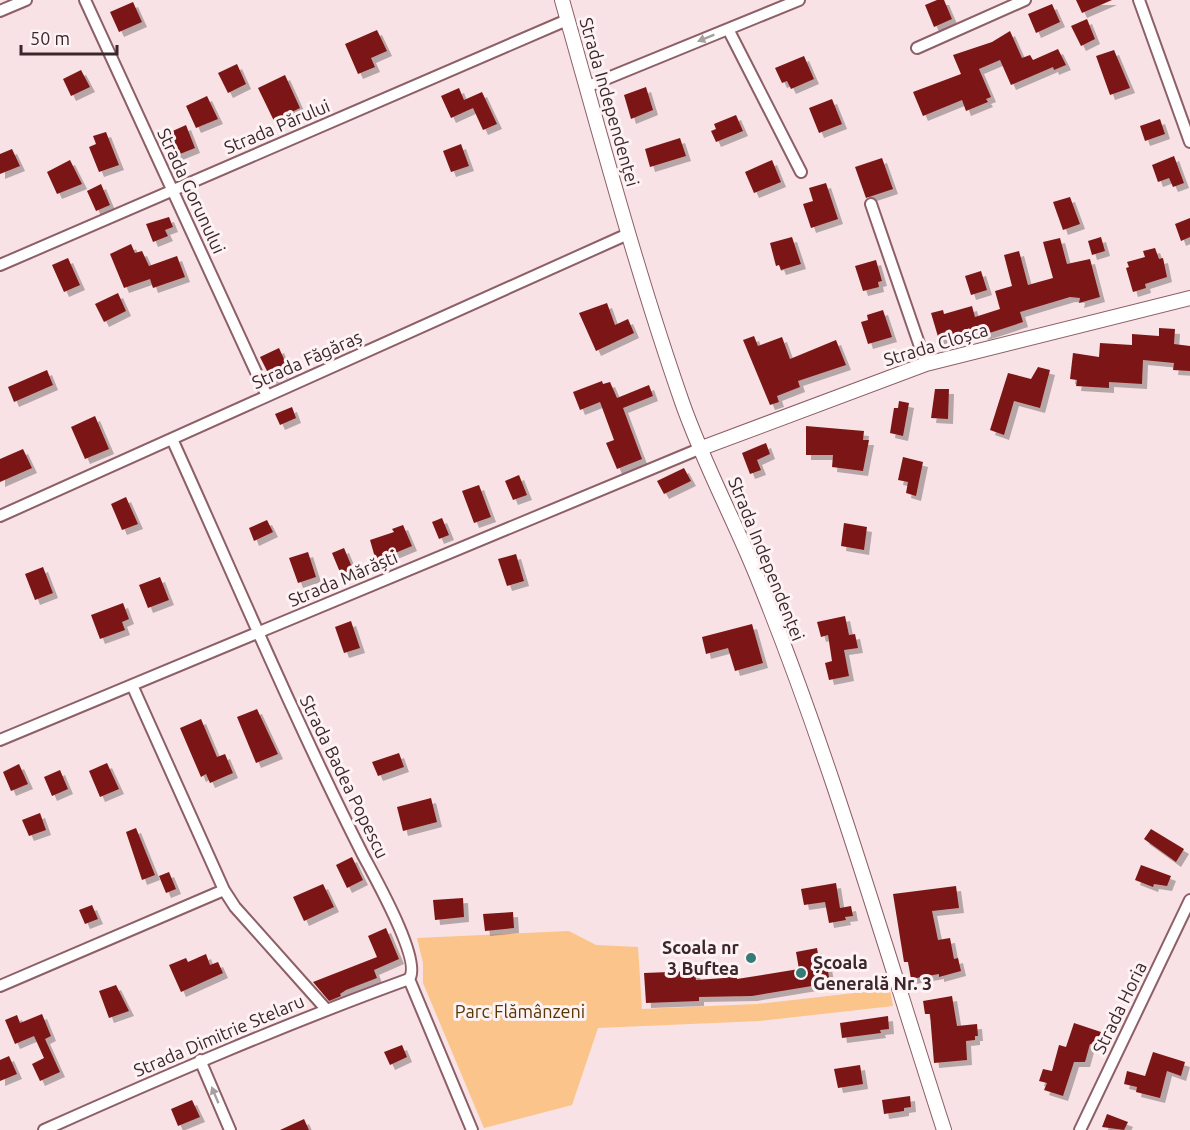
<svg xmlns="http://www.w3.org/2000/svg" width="1190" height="1130" viewBox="0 0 1190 1130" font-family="Ubuntu,sans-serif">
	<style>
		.green { fill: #fbc48a }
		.building { fill: #7c1713; filter: url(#shadow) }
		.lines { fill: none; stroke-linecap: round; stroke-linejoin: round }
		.minor-casing { stroke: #8d5f67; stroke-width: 14 }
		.tertiary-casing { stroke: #8d5f67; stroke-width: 16 }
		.minor { stroke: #fff; stroke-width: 10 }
		.tertiary { stroke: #fff; stroke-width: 14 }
		.oneway { fill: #a79ea0 }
		.poi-dot { fill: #357c76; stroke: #fdf2f4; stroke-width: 2 }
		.labels { text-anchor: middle; stroke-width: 6; stroke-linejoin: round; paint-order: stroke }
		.street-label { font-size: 18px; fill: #3b272b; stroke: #fdf2f4 }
		.poi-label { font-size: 18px; font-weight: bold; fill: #3b272b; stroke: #fdf2f4; text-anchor: end }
		.park-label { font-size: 18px; fill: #583400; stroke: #fdf2f4 }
	</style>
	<defs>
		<filter id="shadow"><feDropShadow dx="5" dy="5" stdDeviation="0" flood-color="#0004"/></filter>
	</defs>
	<rect width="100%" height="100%" fill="#f8e2e5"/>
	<path class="green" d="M569 931 596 945 638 947 642 1009 757 1004 890 989 893 1006 760 1021 598 1028 572 1105 484 1128 423 983V963L417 938Z"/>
	<path class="building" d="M937 0H944L952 19 934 27 925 5Z
		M1076 0H1112L1082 13Z
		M133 2 142 22 119 32 110 12Z
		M1052 4 1060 22 1036 33 1028 14Z
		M1087 19 1095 39 1081 46 1071 26Z
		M377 30 387 51 371 58 375 67 358 74 345 44Z
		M1010 31 1022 58 1030 55 1033 60 1058 49 1066 65 1054 70 1053 67 1011 85 1000 60 979 69 991 97 986 99 988 102 966 111 962 100 923 116 913 92 961 74 953 55 992 42Z
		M1114 50 1130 88 1110 95 1096 56Z
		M804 56 814 79 791 89 787 81 782 83 775 68Z
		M237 64 246 84 228 93 218 73Z
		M81 70 90 87 71 96 63 79Z
		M285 75 300 108 274 121 258 88Z
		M646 87 653 110 631 119 624 95Z
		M459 88 464 100 482 92 497 124 483 130 473 108 451 118 441 96Z
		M207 96 218 119 196 128 186 106Z
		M832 99 842 124 819 133 809 108Z
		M736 115 743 131 716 142 711 131 716 129 714 124Z
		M1160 119 1165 134 1145 141 1140 126Z
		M186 125 195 148 175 156 166 134Z
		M106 132 119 165 99 172 89 147 96 144 93 136Z
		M680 138 686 156 650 167 645 149Z
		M461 144 469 166 451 172 443 151Z
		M12 149 20 166 0 174V154Z
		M1174 156 1184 183 1173 187 1169 178 1158 182 1152 165Z
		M882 158 893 189 866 198 855 167Z
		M70 160 82 184 57 194 47 172Z
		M772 160 781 182 754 193 745 172Z
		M826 183 838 219 811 228 803 204 813 201 809 188Z
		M101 184 110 205 96 211 87 191Z
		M1070 197 1080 224 1063 230 1053 202Z
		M169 217 173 227 165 230 168 236 153 242 146 224Z
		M1190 218V237L1181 241 1175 224Z
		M792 237 801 264 781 270 779 265 776 266 770 243Z
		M1101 237 1105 251 1092 255 1088 241Z
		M1060 238 1067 264 1090 259 1100 297 1079 303 1080 298 1070 297 1020 312 1023 322 1002 329 983 335 981 330 968 334 967 331 939 340 931 313 943 310 944 314 972 306 975 317 1000 309 995 291 1012 286 1004 255 1019 251 1028 285 1053 278 1043 242Z
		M131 244 135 253 142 251 149 266 177 256 185 277 153 288 150 279 124 288 110 254Z
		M1155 248 1159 259 1163 258 1167 277 1145 284 1146 288 1133 292 1126 268 1129 267 1127 262 1145 257 1143 251Z
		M68 258 80 285 64 292 52 265Z
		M876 260 882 281 878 282 879 287 863 291 855 266Z
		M981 271 987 290 971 295 965 276Z
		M118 293 126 311 104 322 95 304Z
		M607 303 615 325 628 319 634 333 596 351 579 313Z
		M883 310 892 337 868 344 861 322 868 320 867 315Z
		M1159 328 1175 329 1174 344 1190 346V371L1173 370 1174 363 1143 360 1142 384 1109 382V388L1076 386 1077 380 1070 379 1073 353 1099 357 1100 343 1132 345V334L1159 336Z
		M754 336 758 346 782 337 790 359 836 340 846 365 798 381 800 387 777 396 779 402 770 405 743 340Z
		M279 348 289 370 271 379 260 357Z
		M1038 367 1050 370 1040 408 1014 401 1004 435 990 430 1008 373 1031 379Z
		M47 370 53 385 14 402 8 387Z
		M602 381 603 384 610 382 617 398 649 385 653 396 623 408 642 459 617 469 606 443 614 440 600 402 580 410 573 392Z
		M935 389H949L948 419 931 418Z
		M899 401 909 403 903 436 890 433 894 408H898Z
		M292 407 296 418 280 425 275 414Z
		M95 416 109 449 85 459 71 427Z
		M806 426 864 431 863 440H869L863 471 832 467 833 455H806Z
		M766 443 770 454 757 460 761 470 750 474 742 453Z
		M23 449 32 468 0 482V459Z
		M903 457 923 462 916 496 906 493 908 482 898 480Z
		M684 468 691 481 664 494 657 481Z
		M519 475 527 495 513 500 505 481Z
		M479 485 491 517 474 523 462 491Z
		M126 497 138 524 122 530 111 504Z
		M442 518 449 535 439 539 432 522Z
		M267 520 273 532 254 541 249 528Z
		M844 523 867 527 864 550 841 546Z
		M403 525 412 546 376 561 370 540 394 532 392 529Z
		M344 548 354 572 342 577 332 553Z
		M308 552 316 577 298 583 289 558Z
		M516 554 524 581 507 586 498 559Z
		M43 567 53 593 35 600 25 574Z
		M160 577 169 600 148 608 139 585Z
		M123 603 129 619 122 622 125 630 100 639 91 615Z
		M845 616 849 635 855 634 858 648 844 650 849 676 829 680 825 663 832 661 828 635 821 637 817 622Z
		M351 621 360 648 344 653 335 627Z
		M752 624 763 663 735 671 728 648 706 654 702 637Z
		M257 709 278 754 256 763 237 717Z
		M201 719 217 757 225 754 233 773 210 783 206 774 201 777 180 728Z
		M399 753 404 767 378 776 372 762Z
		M107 763 119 789 100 797 89 771Z
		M19 764 28 784 11 791 3 772Z
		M60 770 68 789 52 796 44 777Z
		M431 798 437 822 403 831 397 807Z
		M40 813 46 830 29 836 22 820Z
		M136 828 155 875 142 880 126 832Z
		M1151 829 1184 849 1176 862 1144 839Z
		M352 857 363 880 347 888 336 865Z
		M1141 865 1171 876 1167 886 1154 884 1153 887 1135 880Z
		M169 872 176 889 166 893 159 876Z
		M836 883 840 908 851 906 853 916 845 917 846 920 829 923 825 902 804 905 801 889Z
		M323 884 334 907 304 921 293 897Z
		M956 886 959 908 932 911 938 940 950 938 954 959 958 958 961 971 939 977V974L911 979 908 962H904L893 894Z
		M463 898 464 917 435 920 433 900Z
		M92 905 98 919 85 924 79 910Z
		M513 912 514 928 485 931 483 914Z
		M386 928 399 959 374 970 377 978 346 990 340 994 341 996 329 1001 313 982 377 957 368 936Z
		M817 948 820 966 827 965 830 983 752 996 699 997V1001L646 1003 644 973 695 971 696 980 724 978V974H736L737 979 799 969 796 952Z
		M206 954 210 965 218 962 223 973 181 992 169 965 186 958 188 962Z
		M116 985 129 1011 109 1018 99 991Z
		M952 996 957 1026 977 1024 978 1036H975V1040L966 1041 967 1060 934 1063 930 1014H925L923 1001Z
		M42 1014 51 1036 45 1039 60 1072 40 1081 32 1064 44 1058 34 1036 15 1044 5 1020 17 1015 20 1023Z
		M888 1016 889 1029 880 1030 881 1033 842 1038 840 1023Z
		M1074 1023 1101 1032 1096 1046 1090 1044 1085 1062H1074L1063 1096 1044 1090 1047 1083 1039 1081 1043 1069 1052 1071 1059 1045 1066 1047Z
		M402 1045 407 1057 390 1065 384 1052Z
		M1153 1052 1185 1062 1181 1076 1167 1071 1160 1098 1136 1092 1137 1087 1124 1084 1127 1071 1145 1076Z
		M9 1056 17 1074 0 1081V1060Z
		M860 1065 863 1084 838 1088 834 1069Z
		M910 1096 911 1107 904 1108V1111L884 1114 882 1100Z
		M192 1100 200 1117 178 1126 171 1109Z
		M1107 1114 1128 1122 1124 1130 1102 1127Z
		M304 1119 309 1130H280Z"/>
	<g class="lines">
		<g class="minor-casing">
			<path id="minor" d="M85 0 267 396
				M1139 0 1190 142
				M0 11 26 0
				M728 29 801 172
				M917 48 1025 0
				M586 87 799 0
				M871 204 926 364
				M0 265 567 20
				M172 439C235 578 294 719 363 855 374 876 423 962 409 979
				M0 516 628 234
				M132 685 224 890 235 907 326 1009
				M0 740 699 449
				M409 979 472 1130
				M0 986 224 890
				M200 1060 230 1130
				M44 1130C165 1076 285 1024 409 979
				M1080 1130 1190 900"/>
		</g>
		<g class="tertiary-casing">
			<path id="tertiary" d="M562 0C600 134 636 270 682 402 704 465 736 523 760 584 832 762 885 948 944 1130
				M699 449 926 364 1190 298"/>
		</g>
		<use href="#minor" class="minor"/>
		<use href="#tertiary" class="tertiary"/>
	</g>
	<defs><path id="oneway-solid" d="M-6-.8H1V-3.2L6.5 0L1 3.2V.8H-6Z" transform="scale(1.5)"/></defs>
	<g class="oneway">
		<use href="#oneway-solid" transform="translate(706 38) rotate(158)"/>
		<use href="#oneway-solid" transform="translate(215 1095) rotate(-113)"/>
	</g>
	<g class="poi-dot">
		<circle cx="751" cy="958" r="6"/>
		<circle cx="801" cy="973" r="6"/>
	</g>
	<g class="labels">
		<g class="street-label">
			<text transform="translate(609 102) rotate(74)" y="6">Strada Independenței</text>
			<text transform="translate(277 127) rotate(-23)" y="6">Strada Părului</text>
			<text transform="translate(191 191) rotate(65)" y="6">Strada Gorunului</text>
			<text transform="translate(936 345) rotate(-17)" y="6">Strada Cloșca</text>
			<text transform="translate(307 360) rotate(-24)" y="6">Strada Făgăraș</text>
			<text transform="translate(766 559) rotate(68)" y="6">Strada Independenței</text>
			<text transform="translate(343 579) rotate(-23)" y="6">Strada Mărăști</text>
			<text transform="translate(344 777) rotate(64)" y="6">Strada Badea Popescu</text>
			<text transform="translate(1120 1008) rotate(-64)" y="6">Strada Horia</text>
			<text transform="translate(219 1036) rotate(-23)" y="6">Strada Dimitrie Stelaru</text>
		</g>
		<g class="poi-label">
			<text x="739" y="954">Scoala nr<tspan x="739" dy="21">3 Buftea</tspan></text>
			<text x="813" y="969" text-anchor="start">Școala<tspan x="813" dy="21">Generală Nr. 3</tspan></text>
		</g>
		<g class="park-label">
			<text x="520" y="1018">Parc Flămânzeni</text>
		</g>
	</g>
	<path d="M21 45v9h96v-9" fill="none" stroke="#3b272b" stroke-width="3"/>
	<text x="30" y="45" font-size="18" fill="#3b272b" stroke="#fdf2f4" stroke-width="4.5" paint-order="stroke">50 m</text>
</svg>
